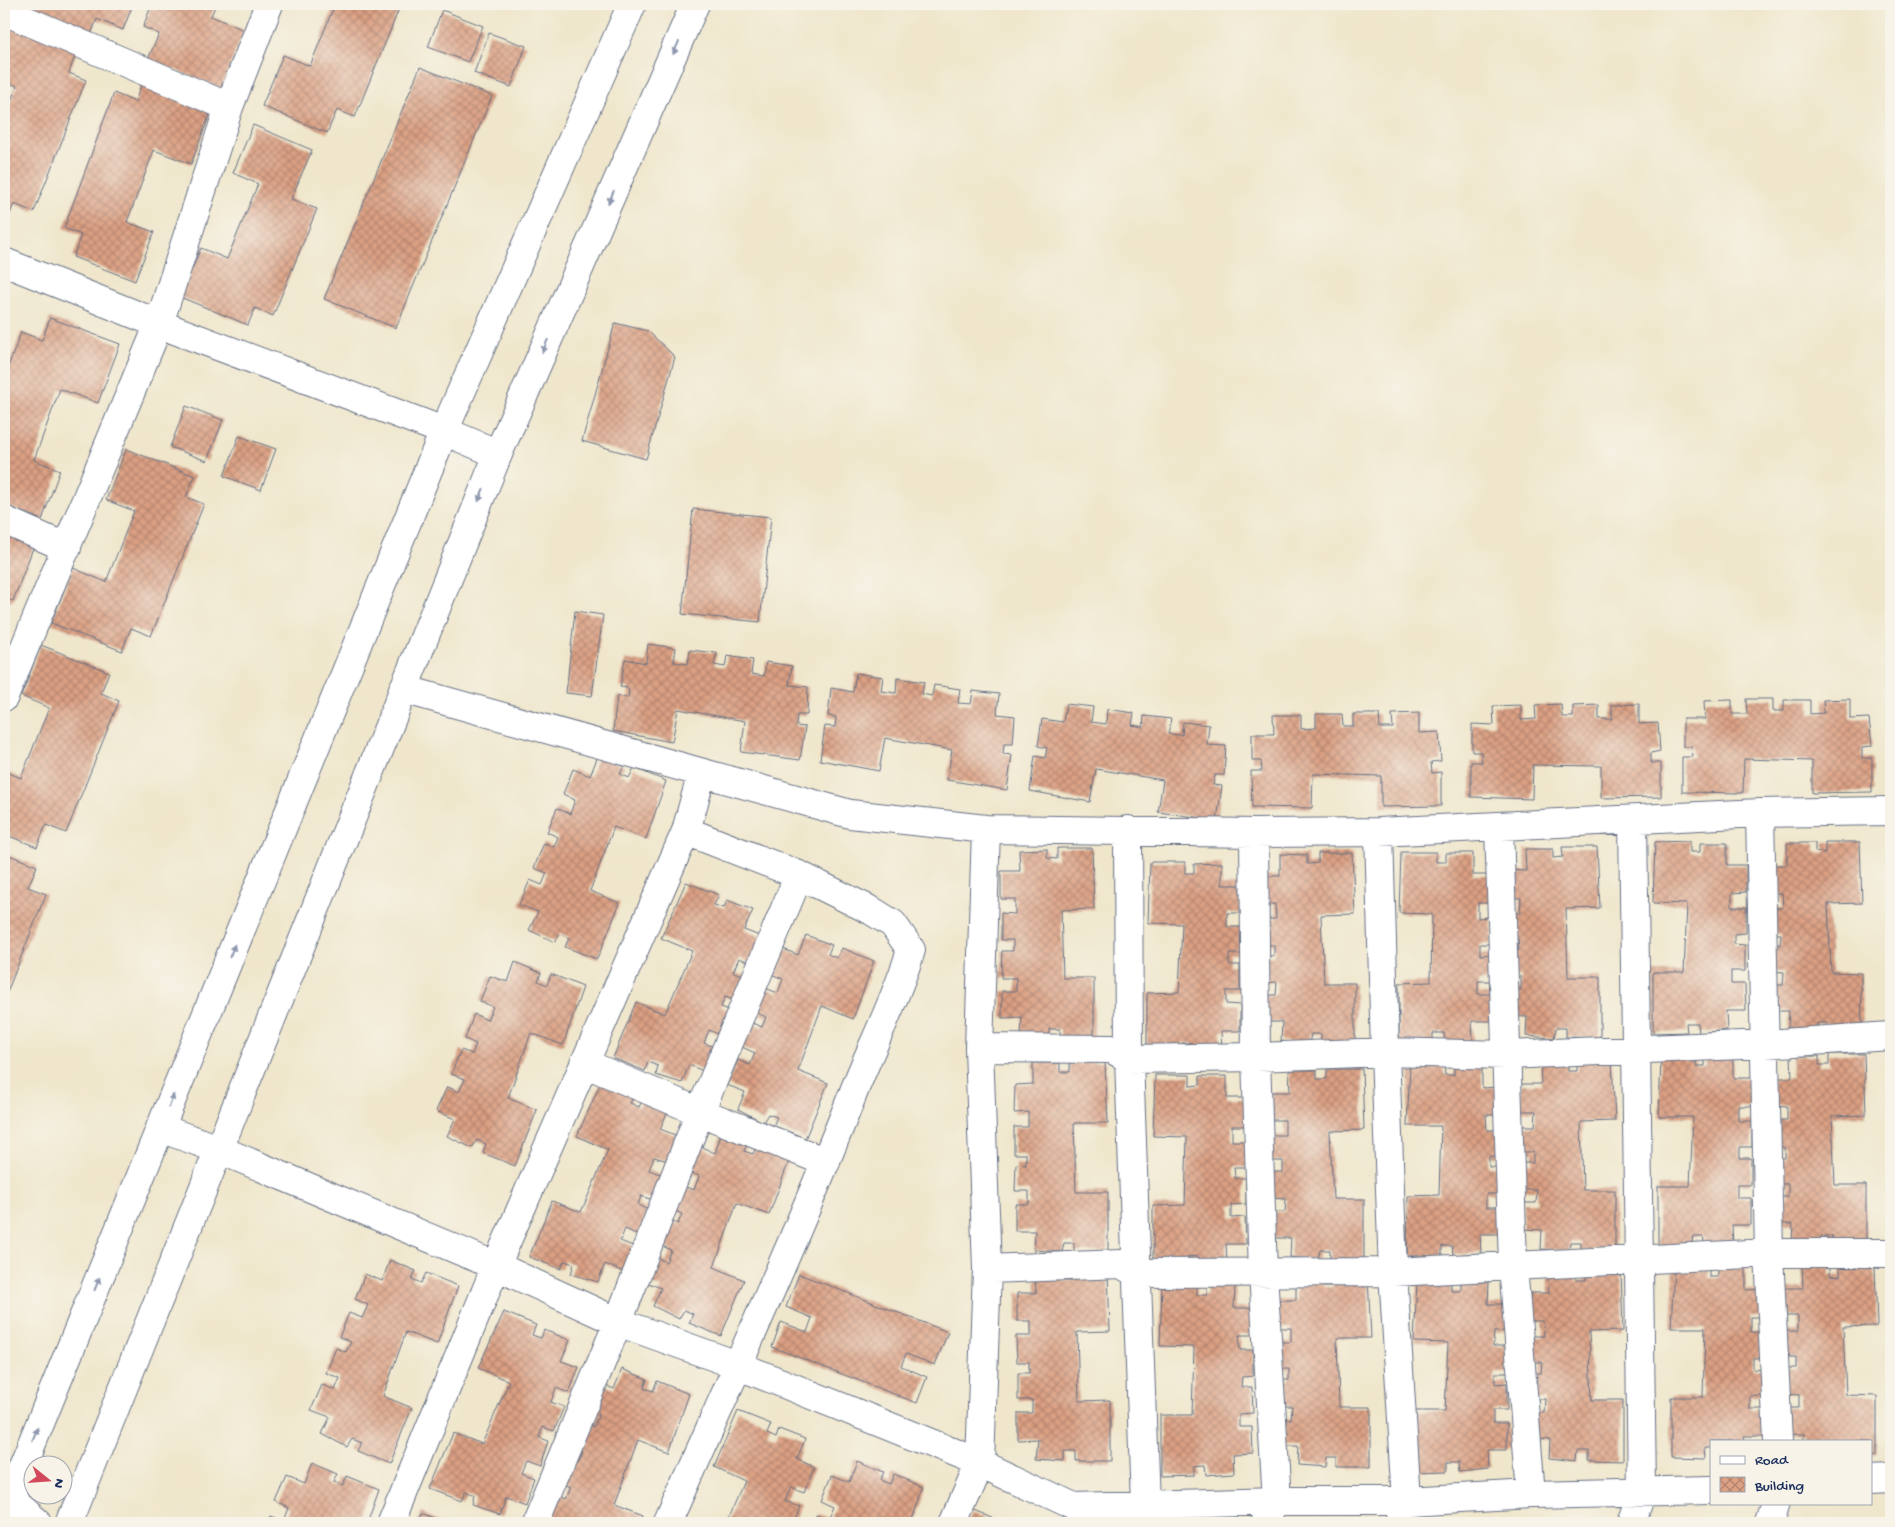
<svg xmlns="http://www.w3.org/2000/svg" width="1895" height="1527" viewBox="0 0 1895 1527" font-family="'Gochi Hand',sans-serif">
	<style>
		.building { fill: url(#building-cross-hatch) }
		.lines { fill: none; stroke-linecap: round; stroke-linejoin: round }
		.street-casing { stroke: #656f84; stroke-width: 30 }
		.secondary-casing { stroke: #656f84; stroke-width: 30 }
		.street { stroke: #fff; stroke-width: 28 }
		.secondary { stroke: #fff; stroke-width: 28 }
		.oneway { fill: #8d97ae }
	</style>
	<defs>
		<pattern id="building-cross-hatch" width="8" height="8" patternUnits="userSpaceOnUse" patternTransform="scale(1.25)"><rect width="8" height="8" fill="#dca083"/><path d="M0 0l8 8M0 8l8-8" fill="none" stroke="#b2836e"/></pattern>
	</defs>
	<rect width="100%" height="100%" fill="#f7f3e8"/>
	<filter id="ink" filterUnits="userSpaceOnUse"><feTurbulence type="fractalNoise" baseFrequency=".02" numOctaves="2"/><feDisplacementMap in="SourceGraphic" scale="10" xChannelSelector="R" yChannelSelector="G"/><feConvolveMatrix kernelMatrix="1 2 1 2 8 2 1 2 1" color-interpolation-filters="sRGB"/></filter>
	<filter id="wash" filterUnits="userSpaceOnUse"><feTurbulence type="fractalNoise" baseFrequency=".0096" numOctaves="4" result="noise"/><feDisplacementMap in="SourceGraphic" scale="20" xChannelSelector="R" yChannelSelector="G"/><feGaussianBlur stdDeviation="1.12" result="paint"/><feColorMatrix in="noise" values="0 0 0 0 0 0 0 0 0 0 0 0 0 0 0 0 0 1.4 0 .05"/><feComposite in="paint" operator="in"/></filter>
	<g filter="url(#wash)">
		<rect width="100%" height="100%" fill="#efe6cb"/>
		<g id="blocks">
			<path class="building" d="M30 4H133L123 30 97 19 90 37 27 13Z
				M152 4H216L211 16 244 30 221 88 148 59 159 34 143 27Z
				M335 4H401L355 117 337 110 327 133 262 106 283 55 310 66Z
				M442 10 483 26 468 62 428 47Z
				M9 24 77 51 69 73 86 80 34 212 14 204 4 228V118L17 86 4 81V37Z
				M489 33 526 46 511 87 474 73Z
				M420 67 492 96 396 328 324 299Z
				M143 79 213 106 191 164 154 150 127 222 154 232 135 281 73 257 81 235 64 228 114 93 135 102Z
				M253 125 312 150 291 199 317 209 273 316 255 308 248 325 180 297 201 248 227 259 258 184 233 173Z
				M50 318 120 344 98 403 60 389 34 460 60 470 42 520 4 505V378L21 332 42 340Z
				M615 323 648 331 675 357 646 459 582 441Z
				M186 406 223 420 207 461 170 447Z
				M239 436 276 449 261 490 224 476Z
				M126 449 195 476 186 497 204 504 151 636 131 628 122 651 51 623 73 568 106 582 134 511 106 500Z
				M693 509 771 517 760 622 682 614Z
				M4 531 35 543 13 601 4 598Z
				M575 611 603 615 592 696 566 693Z
				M648 644 676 648 674 662 688 664 690 650 717 653 714 665 725 667 727 656 753 660 751 674 764 676 766 662 792 666 789 685 808 687 807 715H797L796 726 805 727 800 760 741 752 745 721 678 709 672 742 613 731 617 696 628 698 629 688 620 687 625 659 646 663Z
				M41 645 109 672 101 693 119 701 66 833 46 825 37 847 4 834V771L21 778 49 708 21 696Z
				M856 673 883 677 881 691 896 693 897 678 924 682 922 694 932 696 934 685 960 689 958 703 971 704 973 691 999 694 997 714 1015 716 1013 744H1004L1003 754 1012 755 1007 790 947 780 952 750 885 738 879 771 820 760 825 726 835 727 836 717 828 716 831 688 853 692Z
				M1746 699H1773V711H1784V700H1810V714L1824 713 1823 700 1850 699V719L1869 718 1872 746 1862 747V758H1872V792L1812 793V761L1744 759 1743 793 1682 792V757H1693L1692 747H1683V719H1705L1704 701 1732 700V714H1747Z
				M1066 704 1093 707 1091 722 1106 724 1107 709 1134 713 1132 725 1143 727 1144 716 1171 719 1168 734 1182 735 1183 722 1209 725 1207 745 1226 746 1224 775H1215L1213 785 1222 786 1217 820 1158 812 1163 780 1096 769 1090 802 1030 791 1035 756 1045 758 1047 748 1038 746 1042 719 1063 722Z
				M1561 704 1562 717H1573V706L1599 705V719H1612V705L1639 704V724L1658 723 1660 751 1651 753V763H1661V797L1601 798V766L1533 765 1532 799 1471 797V762H1482L1481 752H1472V724L1494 725 1493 706 1521 705V720L1536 719 1535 705Z
				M1889 711H1891V739H1889Z
				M1419 713V733L1439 732 1441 761 1431 762 1432 773 1441 772V806L1381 807V776L1313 774 1312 808 1252 807 1251 771H1262L1261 761H1252V734H1274L1273 715H1301V729L1316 728V714H1342L1343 726H1353V714H1379L1380 728H1393L1392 714Z
				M1887 749H1891V784H1888Z
				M598 756 624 766 620 774 629 778 634 768 666 781 646 839 614 827 590 891 620 903 597 959 565 947 569 938 560 934 555 942 529 930 538 912 519 905 530 880 542 885 547 873 534 868 544 843 554 847 558 837 547 832 557 808 570 814 575 800 563 794 573 769 590 776Z
				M1690 841V852H1700V843H1727V865H1746V892L1732 893V907H1746V933L1734 934V944L1745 945V971H1731V984H1745L1746 1011H1726L1727 1030 1699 1033 1698 1023H1686L1687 1032 1653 1033V972H1684L1687 904 1653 903 1655 842Z
				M1825 842H1860L1862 903 1828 904 1831 972 1861 973 1862 1032 1828 1033V1023H1817L1816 1033 1788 1030 1789 1011H1769V985H1783L1784 972 1769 971V945H1780L1781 934H1768V908H1783L1782 893H1769V865H1787V843H1815V852L1825 853Z
				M1562 847H1597L1600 908 1566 909 1568 977H1600V1038L1566 1037V1028H1556L1554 1038 1526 1036 1527 1017 1507 1016 1508 990H1521V976L1508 977 1507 950H1519L1518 939H1506L1507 913H1520L1521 898H1506L1507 870 1526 871 1525 849H1553V858L1563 857Z
				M1057 848H1092L1094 909 1061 910 1063 978H1094V1039H1060V1029H1049V1038L1021 1036 1022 1017 1002 1018V991H1016V978H1001L1002 951H1013V940H1001V913L1015 914V899H1001V871H1020L1019 850 1047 849V858L1057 859Z
				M1401 852H1436V862H1446V853H1473V875H1492V903H1478V918L1492 917V944H1480V955L1491 954V981H1478V994H1491V1021H1472L1473 1040 1445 1043 1444 1033H1433V1043H1399V983L1431 982 1432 914 1399 913Z
				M4 853 37 866 28 887 46 894 4 1000Z
				M1318 853H1352L1355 914 1321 915 1324 983H1355V1044L1321 1043V1034H1311L1309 1044 1281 1041 1282 1022H1262V995H1276L1277 982 1262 983 1263 956H1274V945H1261V919H1276L1275 904H1262V876H1280V854L1307 855V864L1318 863Z
				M1150 862H1185V873H1194V864L1222 863V885H1241V913H1227V927H1241V954H1229V965H1240V991H1226V1004L1240 1005V1031H1221L1222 1050 1193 1053 1192 1043H1182V1053H1147V993L1179 992 1182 924 1148 923Z
				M686 882 719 895 714 905 724 908 727 900 753 910 744 930 762 937 752 963 739 958 733 972 747 976 737 1001 725 997 721 1007 732 1011 722 1036 709 1030 704 1043 717 1048 708 1073 689 1065 682 1083 656 1075 658 1066 648 1062 645 1071 613 1058 636 1002 665 1014 692 951 661 938Z
				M806 935 832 945 828 954 837 958 842 948 874 961 853 1019 822 1006 798 1071 828 1083 805 1139 773 1126 777 1117 768 1114 763 1122 738 1109 745 1092 727 1085 738 1060 750 1065 755 1053 742 1047 752 1023 762 1027 766 1017 755 1012 765 988 778 993 783 979 771 974 781 948 798 955Z
				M515 962 541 973 538 981 547 985 551 974 583 987 563 1045 531 1033 508 1098 537 1110 515 1166 483 1153 486 1144 477 1140 472 1148 447 1136 455 1119 436 1111 447 1087 459 1092 465 1079 451 1074 461 1050 472 1054 476 1044 465 1039 474 1014 487 1020 493 1007 480 1001 490 976 508 982Z
				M1829 1054H1864L1866 1115 1832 1116 1835 1185H1866V1245H1832V1236H1821V1245L1792 1243 1793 1224H1774V1197H1788V1184H1774V1158H1785V1147H1772L1773 1120H1787V1106L1773 1105V1078H1792L1791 1056H1819V1065H1829Z
				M1696 1055V1066H1705V1057H1733V1078H1752V1106H1738V1121H1752V1147H1740V1158H1751V1185H1737V1198H1751V1225H1732L1733 1244 1705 1246 1703 1237H1692L1693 1246 1658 1247V1186H1690L1693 1117H1659L1661 1056Z
				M1577 1060H1612L1615 1121 1581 1122 1583 1190H1615V1251H1581V1242H1570L1569 1251 1541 1249 1542 1230 1522 1229 1523 1203H1536L1537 1190H1523L1522 1163H1533V1152H1521L1522 1126H1535L1536 1111H1521V1084H1541L1540 1062H1568V1071H1577Z
				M1070 1061 1105 1062 1108 1123H1074L1076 1192H1108V1252H1074V1243H1064L1062 1252 1034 1250 1035 1231H1015V1204H1029V1191H1015L1016 1164 1026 1165V1154H1014V1127H1028V1112L1014 1113 1015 1085 1033 1084V1063H1060V1072H1070Z
				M1410 1065H1444L1445 1075H1454V1066H1482V1088L1500 1087 1501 1115H1486L1487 1130H1501V1156H1489V1167H1500V1194H1486V1207H1500V1234H1480L1481 1253 1453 1255 1452 1246H1442V1256H1407L1408 1196 1439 1195 1441 1126H1407Z
				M1327 1069H1362L1364 1130 1330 1131 1333 1199H1364V1260H1330V1250H1320L1318 1260 1290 1257 1291 1238H1272L1271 1212H1285L1286 1199 1271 1198 1272 1172H1283V1161H1271L1270 1135H1285V1120H1271V1092H1290L1289 1070H1317V1079H1327Z
				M1155 1075H1190V1086L1200 1085V1076H1227V1098H1246V1126H1232V1141H1246L1247 1167H1234L1235 1178H1246V1204L1231 1205V1218L1245 1217 1246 1244H1226L1227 1263 1199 1266 1198 1256 1187 1257V1266H1153V1206L1185 1205 1187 1137 1153 1136Z
				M602 1080 635 1094 630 1103 639 1107 643 1099 669 1109 660 1129 678 1136 668 1161 654 1157 649 1170 663 1175 653 1200 641 1196 638 1205 648 1210 638 1235 625 1229 620 1241 633 1246 623 1272 605 1264 598 1282 571 1274 574 1264 564 1261 561 1269 529 1257 552 1201 581 1212 608 1150 577 1136Z
				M722 1132 748 1142 744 1151 753 1154 757 1145 790 1158 769 1215 737 1203 714 1267 744 1280 721 1336 689 1323 693 1314 684 1310 679 1319 653 1306 661 1288 643 1281 653 1256 666 1262 671 1250 658 1244 668 1220 678 1224 682 1214 671 1209 681 1185 694 1190 699 1176 686 1171 697 1145 715 1153Z
				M390 1260 416 1271 412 1279 421 1283 426 1273 458 1286 437 1344 406 1332 383 1396 412 1408 389 1464 358 1451 362 1443 352 1439 347 1447 322 1434 330 1417 311 1410 322 1385 335 1390 340 1378 326 1373 336 1348 346 1352 351 1342 339 1337 349 1313 362 1318 368 1305 355 1299 365 1274 382 1281Z
				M1840 1265H1875L1877 1326 1843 1327 1846 1395 1877 1396V1455L1871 1456V1441H1804V1434H1785L1784 1408H1799V1395L1784 1394 1785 1368H1796V1357H1783L1784 1331H1798V1316H1784V1288H1803L1802 1266 1830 1267V1275L1840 1276Z
				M1674 1267H1709V1277H1718V1268H1746V1290L1764 1289 1765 1317H1751V1332H1765V1358H1753V1369L1764 1370V1396H1750V1409H1763L1764 1436H1744L1745 1441H1711V1448H1705L1706 1458 1671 1457V1397H1703L1705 1328H1671Z
				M1586 1269 1621 1270 1623 1331 1589 1332 1592 1400H1623V1461L1589 1460V1451H1578L1577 1461 1549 1458 1550 1440 1530 1439V1412L1544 1413 1545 1399H1530V1373H1541L1542 1362H1529V1336H1544L1543 1321H1530V1293H1549L1548 1271H1576V1280H1586Z
				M1073 1270H1108L1110 1331 1077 1332 1079 1401 1110 1400V1461H1076V1451H1065V1461L1036 1459 1038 1439 1018 1440V1413H1032V1400H1018V1373H1029V1362H1017L1016 1336H1031V1321H1017V1293H1036L1035 1272H1063V1281H1073Z
				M799 1274 948 1332 935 1365 906 1354 901 1366 927 1377 917 1403 772 1347 781 1322 807 1332 812 1318 786 1307Z
				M1333 1276 1368 1277 1371 1338H1337L1339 1407H1371V1467H1336V1458H1326L1325 1467 1297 1465 1298 1446H1278V1419H1291L1292 1406H1278V1380H1289V1369H1277V1342H1291V1328H1277V1300H1296V1278H1323V1287H1333Z
				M1451 1280V1291H1461V1282H1489L1488 1304H1507V1331L1494 1332 1493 1346H1508V1373H1495V1384L1507 1383V1410H1493V1423H1507V1450H1487L1488 1469 1460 1472 1459 1462H1448V1471L1414 1472V1411H1445L1448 1343 1414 1342 1417 1281Z
				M1162 1284H1197V1295H1207V1286L1235 1285 1234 1308H1253V1335H1239L1240 1350H1253V1376L1242 1377 1241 1387H1252L1253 1413 1239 1414V1427H1252L1253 1453 1233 1454 1234 1473 1206 1475 1205 1465 1194 1466V1475L1160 1476V1415H1192L1194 1347 1160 1346Z
				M504 1312 536 1325 532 1335 541 1338 544 1330 570 1340 561 1361 579 1367 569 1393 556 1388 551 1402 564 1407 554 1431 543 1427 539 1437 548 1441 540 1466 526 1461 521 1473 534 1478 525 1503 506 1496 500 1514 473 1505 475 1496 466 1492 462 1501 430 1489 453 1433 482 1444 509 1381 478 1368Z
				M622 1369 647 1379 644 1388 653 1391 657 1381 689 1394 669 1452 638 1440 614 1505 643 1516 640 1523H556L543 1518 553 1493 566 1499 571 1487 557 1481 568 1457 578 1461 582 1451 570 1446 580 1422 594 1427 599 1413 586 1408 596 1382 614 1389Z
				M738 1411 771 1424 767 1434 776 1438 779 1429 805 1439 797 1459 814 1467 804 1492 791 1487 785 1501 799 1506 792 1523H726L744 1481 714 1467Z
				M857 1461 883 1472 879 1480 889 1484 893 1474 924 1487 912 1523H812L816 1514 829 1519 835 1506 822 1500 832 1475 849 1482Z
				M312 1463 338 1474 334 1482 343 1486 347 1476 379 1489 367 1523H268L271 1516 284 1521 289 1508 276 1502 287 1477 304 1484Z
				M973 1510 1005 1523H968Z
				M423 1513 448 1523H418Z"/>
		</g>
	</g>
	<g filter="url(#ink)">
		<use href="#blocks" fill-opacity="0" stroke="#656f84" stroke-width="1"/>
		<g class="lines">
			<g class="street-casing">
				<path id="street" d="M4 11 229 107
					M4 262 159 324 444 431 498 454
					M4 520 67 548
					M403 689 850 814 986 829 1254 833 1379 832 1760 813 1891 811
					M4 697 159 324 229 107 269 4
					M1760 813 1769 1253 1778 1441
					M1499 827 1513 1265 1531 1494
					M1128 830 1129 1059 1145 1504
					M1379 832 1385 1052 1393 1272 1407 1501 1399 1523
					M1254 833 1256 1057 1263 1273 1277 1501 1265 1523
					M979 1048 1112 1049 1129 1059 1256 1057 1385 1052 1506 1055 1765 1044 1891 1036
					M584 1063 700 1112 826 1162
					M160 1128 218 1149 496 1266 618 1322 737 1365 980 1463 1074 1507 1277 1501H1407L1531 1494 1711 1490
					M987 1269 1121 1264 1136 1273 1393 1272 1769 1253H1891
					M1871 1480 1891 1479
					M4 1493 38 1523
					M391 1523 496 1266 686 831 702 773
					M535 1523 618 1322 700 1112 799 875
					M668 1523C732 1378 798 1234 856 1086 874 1041 897 997 911 950L893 924 872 911 799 875 686 831
					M954 1523 980 1463 987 1269 979 1048 986 829
					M1631 1523 1642 1492 1633 820
					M1770 1523 1776 1503"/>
			</g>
			<g class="secondary-casing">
				<path id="secondary" d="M4 1512 444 431 632 4
					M69 1523 498 454 695 4"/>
			</g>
			<use href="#street" class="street"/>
			<use href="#secondary" class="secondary"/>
		</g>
		<defs><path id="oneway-solid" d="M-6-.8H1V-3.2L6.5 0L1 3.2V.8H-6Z" transform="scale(1.25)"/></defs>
		<g class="oneway">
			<use href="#oneway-solid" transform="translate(676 48) rotate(114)"/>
			<use href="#oneway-solid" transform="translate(611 197) rotate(114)"/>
			<use href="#oneway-solid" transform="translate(545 346) rotate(114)"/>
			<use href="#oneway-solid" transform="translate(481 495) rotate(112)"/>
			<use href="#oneway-solid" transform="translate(232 951) rotate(-68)"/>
			<use href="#oneway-solid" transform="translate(171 1101) rotate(-68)"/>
			<use href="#oneway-solid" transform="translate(97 1284) rotate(-68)"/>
			<use href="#oneway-solid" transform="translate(35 1434) rotate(-68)"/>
		</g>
	</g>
	<rect width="1895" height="1527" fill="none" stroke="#f7f3e8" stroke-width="20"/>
	<rect x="1710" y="1440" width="162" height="65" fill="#f7f3e8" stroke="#9fa5b1"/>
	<rect x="1720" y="1456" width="25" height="8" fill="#ffffff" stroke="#9fa5b1"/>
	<text x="1755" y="1464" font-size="15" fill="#1b2f5e">Road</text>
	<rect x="1720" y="1477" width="25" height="15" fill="url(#building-cross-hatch)" stroke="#9fa5b1"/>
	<text x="1755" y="1490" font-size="15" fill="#1b2f5e">Building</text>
	<g transform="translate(48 1480) rotate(107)"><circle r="24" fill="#f7f3e8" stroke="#9fa5b1"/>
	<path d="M0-4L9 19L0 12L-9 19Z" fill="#d1495b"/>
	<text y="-8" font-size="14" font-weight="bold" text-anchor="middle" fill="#1b2f5e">N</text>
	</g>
</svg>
